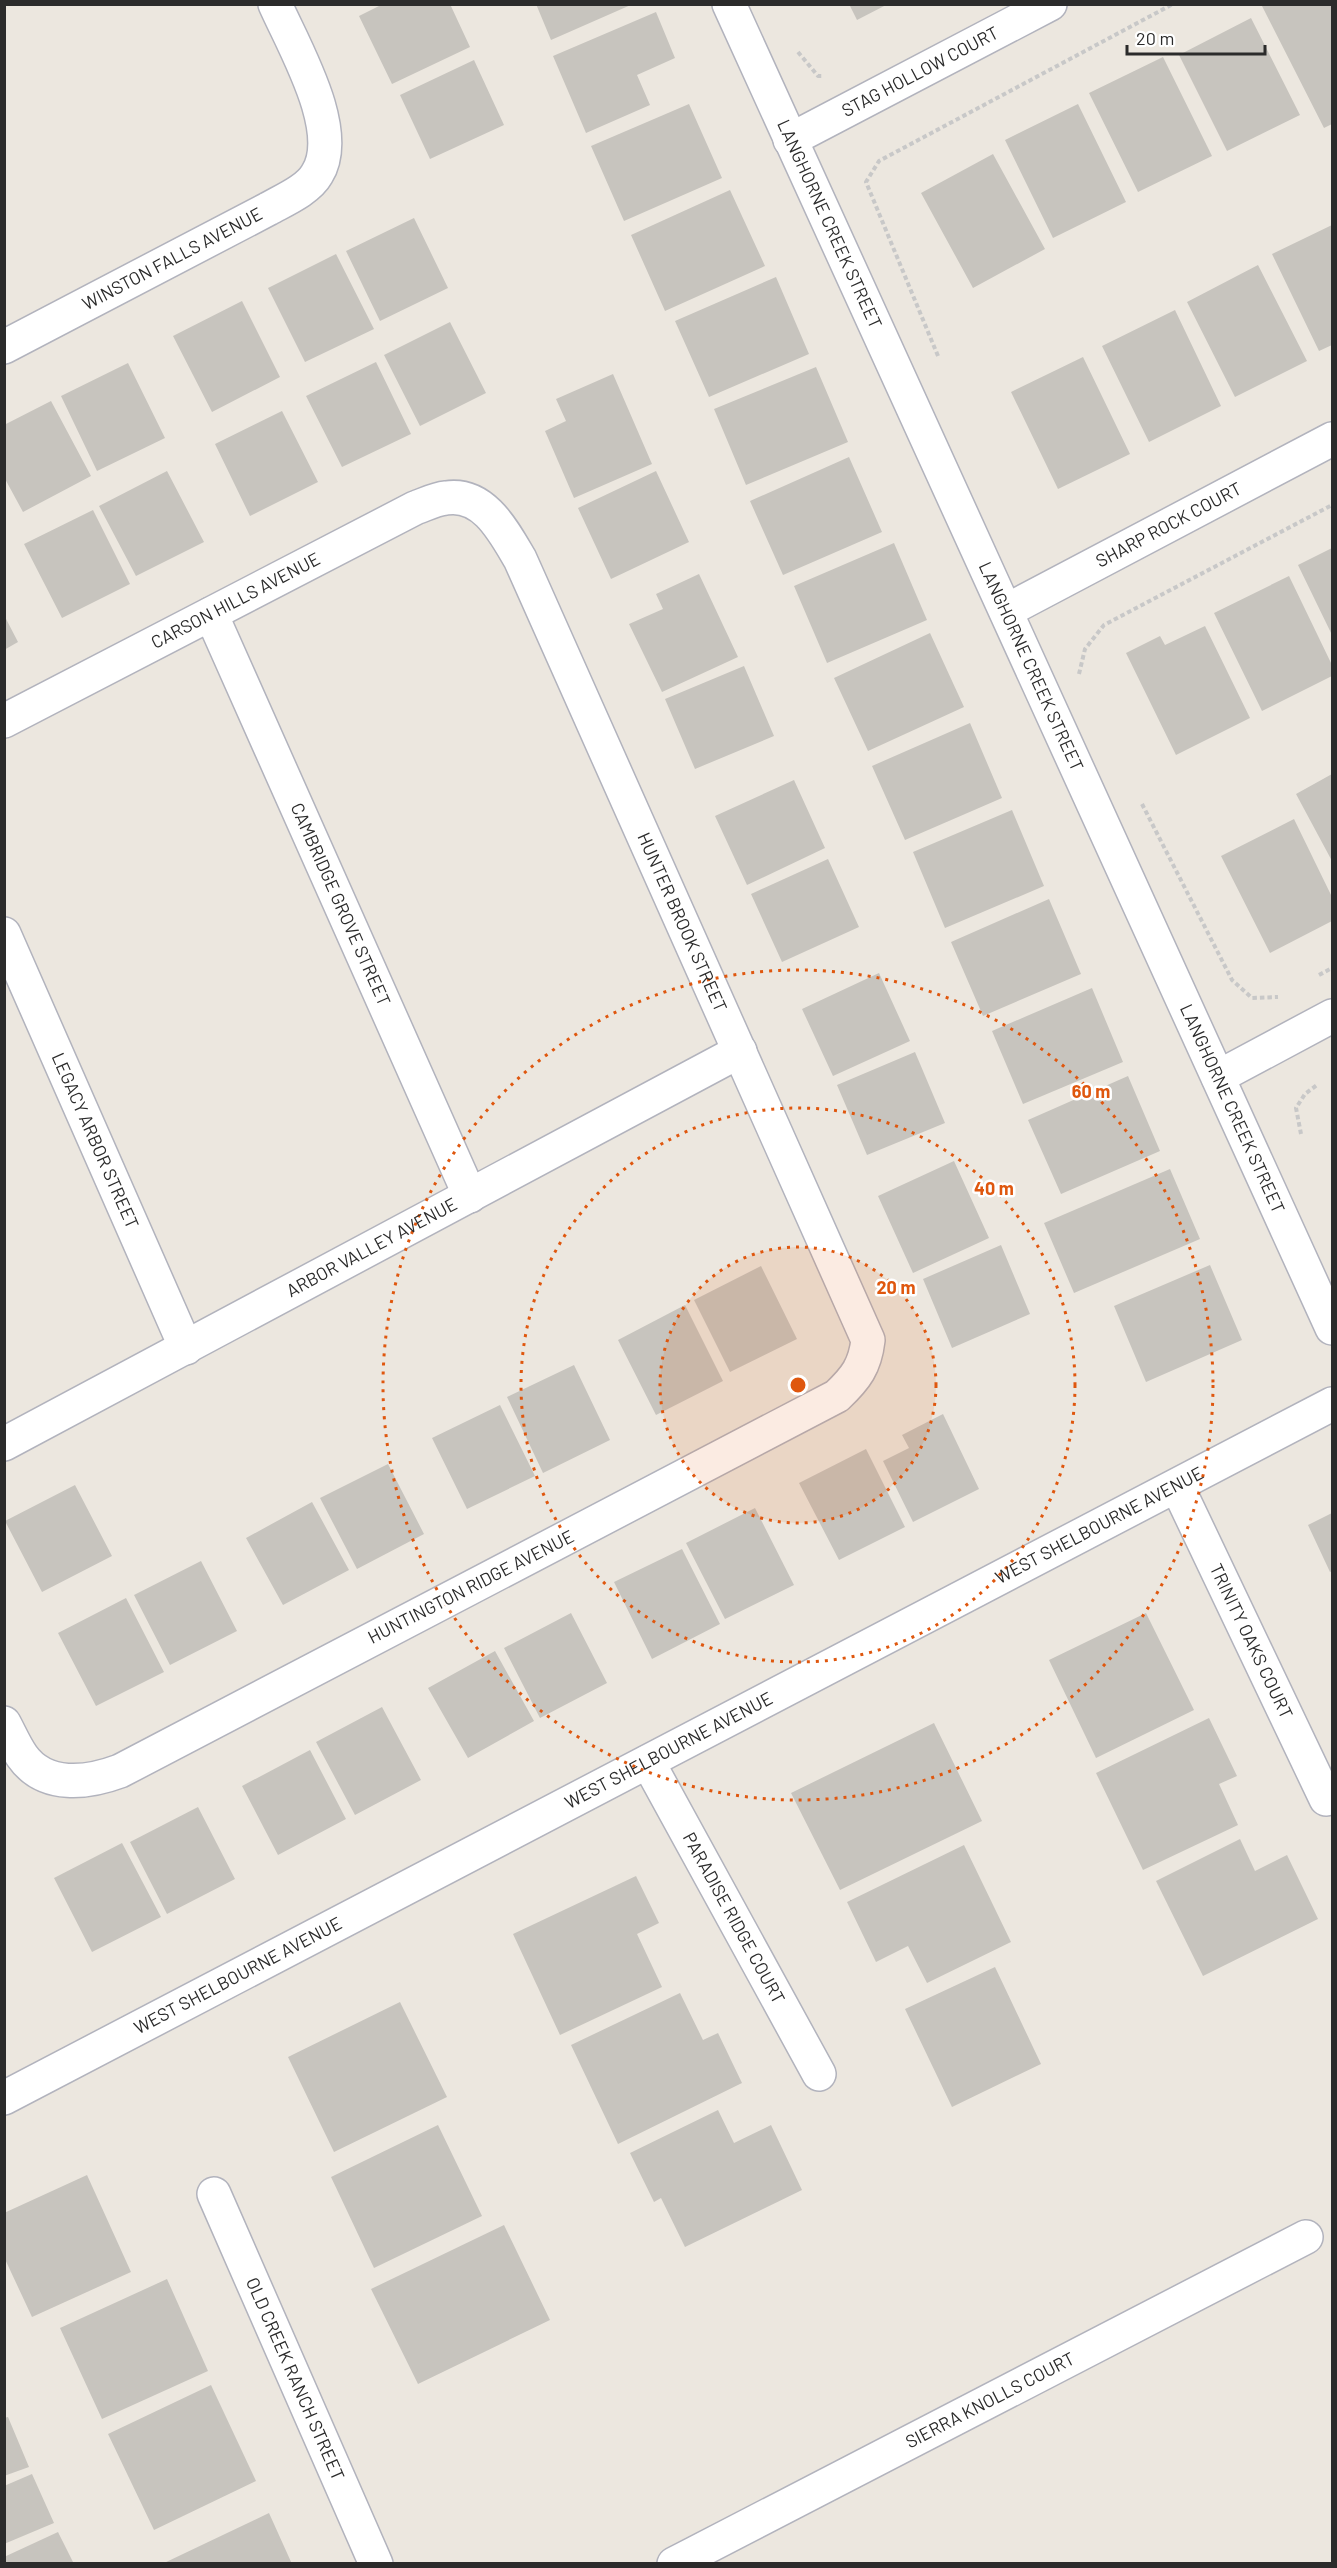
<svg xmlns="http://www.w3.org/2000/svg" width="1337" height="2568" viewBox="0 0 1337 2568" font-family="Barlow,sans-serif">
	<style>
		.building { fill: #c7c4be }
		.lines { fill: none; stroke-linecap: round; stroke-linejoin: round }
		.street-casing { stroke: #b2b3bd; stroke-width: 36 }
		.secondary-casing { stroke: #b2b3bd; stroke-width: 36 }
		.path { stroke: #c8c8c8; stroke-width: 4; stroke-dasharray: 4.5 3; stroke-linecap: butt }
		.street { stroke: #fff; stroke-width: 33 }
		.secondary { stroke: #fff; stroke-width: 33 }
		.ring { fill: none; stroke: #df570e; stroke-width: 3; stroke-dasharray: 3 6 }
		.labels { text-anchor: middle; stroke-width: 5; stroke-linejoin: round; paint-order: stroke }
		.street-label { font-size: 18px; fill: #2b2b2b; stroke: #fff }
		.centre { fill: #df570e; stroke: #fff; stroke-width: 3 }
		.ring-label { font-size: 18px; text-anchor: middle; font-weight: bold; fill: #df570e; stroke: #fff; stroke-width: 5; stroke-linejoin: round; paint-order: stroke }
	</style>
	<rect width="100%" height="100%" fill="#ece7df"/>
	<path class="building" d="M383 4H450L470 47 392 84 359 16Z
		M536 4H633L551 40Z
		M849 4H888L857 20Z
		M1266 4H1332V124L1324 128 1262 6Z
		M656 12 675 58 637 75 650 105 586 133 553 56Z
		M1251 18 1300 115 1227 151 1179 55Z
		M1163 57 1212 156 1138 192 1089 93Z
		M474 60 504 125 430 159 400 95Z
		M689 104 722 178 624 221 591 146Z
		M1078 104 1126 202 1053 238 1005 140Z
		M993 154 1045 249 973 288 921 193Z
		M730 190 765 266 665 311 631 235Z
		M414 218 448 288 380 321 346 251Z
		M1332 225V345L1319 351 1272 254Z
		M336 254 374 329 305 362 268 288Z
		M1258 265 1307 361 1235 397 1187 302Z
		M776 277 809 354 709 397 675 321Z
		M242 301 280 377 212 412 173 336Z
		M1175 310 1221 406 1149 442 1102 346Z
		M450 322 486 393 420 426 384 355Z
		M1083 357 1130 454 1058 489 1011 392Z
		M376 362 411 434 342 467 306 396Z
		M128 363 165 438 97 471 61 396Z
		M816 367 848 442 746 485 714 409Z
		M613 374 652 464 574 498 545 431 566 421 556 399Z
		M51 401 91 476 23 512 4 477V425Z
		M282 411 318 482 250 516 215 444Z
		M849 457 882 532 783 575 750 501Z
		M167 471 204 542 136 576 99 506Z
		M656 471 689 542 611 579 578 508Z
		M93 510 130 584 62 618 24 544Z
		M894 543 927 620 827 663 794 586Z
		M1332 548V635L1298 565Z
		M699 574 738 657 662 692 629 624 663 609 656 594Z
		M1289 576 1332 665V676L1262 711 1214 613Z
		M4 615 18 642 4 650Z
		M1205 626 1250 718 1176 755 1126 653 1160 636 1165 645Z
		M930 633 964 707 868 751 834 678Z
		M744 666 774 736 695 769 665 699Z
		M970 723 1002 798 905 840 872 766Z
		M1332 774V861L1296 794Z
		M794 780 825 848 747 885 715 816Z
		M1012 810 1044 886 945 928 913 852Z
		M1294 819 1332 897V921L1270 953 1221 856Z
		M828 859 859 927 782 962 751 894Z
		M1049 899 1081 974 983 1016 951 942Z
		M879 973 910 1041 833 1076 802 1009Z
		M1092 988 1123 1062 1023 1104 992 1031Z
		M915 1052 945 1123 867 1155 837 1085Z
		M1128 1076 1160 1151 1061 1194 1028 1120Z
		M954 1161 989 1238 913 1273 878 1196Z
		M1170 1169 1200 1239 1074 1293 1044 1223Z
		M1001 1245 1030 1314 952 1348 923 1279Z
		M1210 1265 1242 1340 1146 1382 1114 1306Z
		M761 1266 797 1339 730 1372 694 1300Z
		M685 1305 723 1381 656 1415 618 1340Z
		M574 1365 610 1440 543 1473 507 1397Z
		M500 1405 535 1476 467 1509 432 1438Z
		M943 1414 979 1489 913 1522 883 1461 909 1448 902 1435Z
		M866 1449 905 1527 839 1560 799 1483Z
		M388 1464 424 1534 357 1569 320 1498Z
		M75 1485 112 1556 42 1592 5 1521Z
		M312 1502 349 1570 283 1605 246 1538Z
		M755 1508 794 1585 725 1619 686 1543Z
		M1332 1513V1571L1330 1572 1308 1525Z
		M682 1549 720 1624 652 1659 614 1582Z
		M201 1561 237 1631 170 1665 134 1595Z
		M126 1598 164 1672 96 1706 58 1633Z
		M571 1613 607 1683 540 1718 504 1648Z
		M1146 1613 1194 1710 1096 1758 1049 1660Z
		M495 1651 534 1721 468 1758 428 1688Z
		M382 1707 421 1780 355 1815 316 1742Z
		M1209 1718 1237 1776 1219 1784 1238 1825 1143 1870 1096 1773Z
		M934 1723 982 1821 840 1890 791 1793Z
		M310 1750 346 1819 278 1855 242 1786Z
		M198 1807 235 1879 167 1914 130 1842Z
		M1240 1839 1255 1871 1287 1855 1318 1919 1203 1976 1156 1881Z
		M122 1843 161 1917 92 1952 54 1878Z
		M964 1845 1011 1942 927 1983 908 1946 876 1962 847 1902Z
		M636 1876 659 1923 637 1934 662 1987 560 2035 513 1934Z
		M995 1967 1041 2064 952 2107 905 2009Z
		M680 1993 703 2040 718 2033 742 2083 618 2144 571 2045Z
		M400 2002 447 2097 334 2152 288 2057Z
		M718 2110 734 2143 771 2125 802 2190 685 2247 661 2198 654 2202 630 2153Z
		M438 2125 482 2216 374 2268 331 2177Z
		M87 2175 131 2272 32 2317 4 2257V2213Z
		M504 2225 550 2320 418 2384 371 2289Z
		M167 2279 208 2371 102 2419 60 2328Z
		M211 2385 256 2481 154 2530 108 2434Z
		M8 2417 29 2467 4 2476V2418Z
		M32 2474 54 2523 4 2544V2486Z
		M269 2513 292 2564H162Z
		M58 2532 74 2564H4V2557Z"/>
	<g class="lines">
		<g class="street-casing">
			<g id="street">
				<path id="s1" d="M729 4 1332 1328"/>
				<path id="s2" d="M790 140 1050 4"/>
				<path id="s3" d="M4 347 268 209C284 200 308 190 317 174 344 131 294 47 275 4"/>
				<path id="s4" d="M1006 611 1332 439"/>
				<path id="s5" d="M211 614 470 1196"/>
				<path id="s6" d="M4 721 415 508C424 505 435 499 446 498 484 492 504 532 520 559L868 1340C865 1366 856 1378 837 1396L120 1771C88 1783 45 1789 22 1756 15 1746 10 1734 4 1723"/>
				<path id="s7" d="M4 934 186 1348"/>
				<path d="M1218 1077 1332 1016"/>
				<path id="s8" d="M4 1444 740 1051"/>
				<path id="s9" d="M1177 1486 1326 1799"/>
				<path id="s10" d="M648 1762 819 2074"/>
				<path id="s11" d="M214 2194 376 2564"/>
				<path id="s12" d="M674 2564 1306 2237"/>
			</g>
		</g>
		<g class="secondary-casing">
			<g id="secondary">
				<path id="s13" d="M4 2098 1332 1404"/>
			</g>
		</g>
		<path class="path" d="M798 52 818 76H822
			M938 356 866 182 879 161 1173 4
			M1079 674 1085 649 1104 625 1332 505
			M1142 804 1232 980 1252 998 1278 997
			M1319 975 1332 968
			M1301 1134 1296 1108 1305 1094 1317 1085"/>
		<use href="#street" class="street"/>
		<use href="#secondary" class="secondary"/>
	</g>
	<circle cx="798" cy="1385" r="138" fill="#df570e" fill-opacity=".12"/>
	<g class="ring">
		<circle cx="798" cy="1385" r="138"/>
		<circle cx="798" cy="1385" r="277"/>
		<circle cx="798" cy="1385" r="415"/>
	</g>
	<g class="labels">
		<g class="street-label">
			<text dy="6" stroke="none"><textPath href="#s2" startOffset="147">STAG HOLLOW COURT</textPath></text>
			<text dy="6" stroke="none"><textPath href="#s1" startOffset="242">LANGHORNE CREEK STREET</textPath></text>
			<text dy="6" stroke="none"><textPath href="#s3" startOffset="190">WINSTON FALLS AVENUE</textPath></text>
			<text dy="6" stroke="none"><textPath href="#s4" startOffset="184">SHARP ROCK COURT</textPath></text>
			<text dy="6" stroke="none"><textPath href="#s6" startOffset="261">CARSON HILLS AVENUE</textPath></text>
			<text dy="6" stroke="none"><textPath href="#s1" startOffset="728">LANGHORNE CREEK STREET</textPath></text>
			<text dy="6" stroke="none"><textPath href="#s5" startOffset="318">CAMBRIDGE GROVE STREET</textPath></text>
			<text dy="6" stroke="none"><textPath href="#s6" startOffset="996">HUNTER BROOK STREET</textPath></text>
			<text dy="6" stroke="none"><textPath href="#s1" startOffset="1214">LANGHORNE CREEK STREET</textPath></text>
			<text dy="6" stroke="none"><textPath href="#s7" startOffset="226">LEGACY ARBOR STREET</textPath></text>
			<text dy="6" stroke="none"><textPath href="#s8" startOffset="417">ARBOR VALLEY AVENUE</textPath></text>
			<text dy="6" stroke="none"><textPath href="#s13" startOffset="1236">WEST SHELBOURNE AVENUE</textPath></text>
			<text transform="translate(471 1587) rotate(-27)" y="6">HUNTINGTON RIDGE AVENUE</text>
			<text dy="6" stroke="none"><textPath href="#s9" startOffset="172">TRINITY OAKS COURT</textPath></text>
			<text dy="6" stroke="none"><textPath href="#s13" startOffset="750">WEST SHELBOURNE AVENUE</textPath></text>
			<text dy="6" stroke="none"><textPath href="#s10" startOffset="178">PARADISE RIDGE COURT</textPath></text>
			<text dy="6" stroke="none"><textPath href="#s13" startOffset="264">WEST SHELBOURNE AVENUE</textPath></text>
			<text dy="6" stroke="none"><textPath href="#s11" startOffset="202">OLD CREEK RANCH STREET</textPath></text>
			<text dy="6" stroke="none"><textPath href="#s12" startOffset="356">SIERRA KNOLLS COURT</textPath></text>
		</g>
	</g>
	<circle cx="798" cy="1385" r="9" class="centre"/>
	<g class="ring-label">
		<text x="1091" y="1098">60 m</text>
		<text x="994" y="1195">40 m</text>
		<text x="896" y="1294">20 m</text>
	</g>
	<rect width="1337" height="2568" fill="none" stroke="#2b2b2b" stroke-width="12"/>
	<path d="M1127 45v9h138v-9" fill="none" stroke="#2b2b2b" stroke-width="3"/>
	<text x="1136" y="45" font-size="18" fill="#2b2b2b" stroke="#ffffff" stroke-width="4.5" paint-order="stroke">20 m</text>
</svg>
